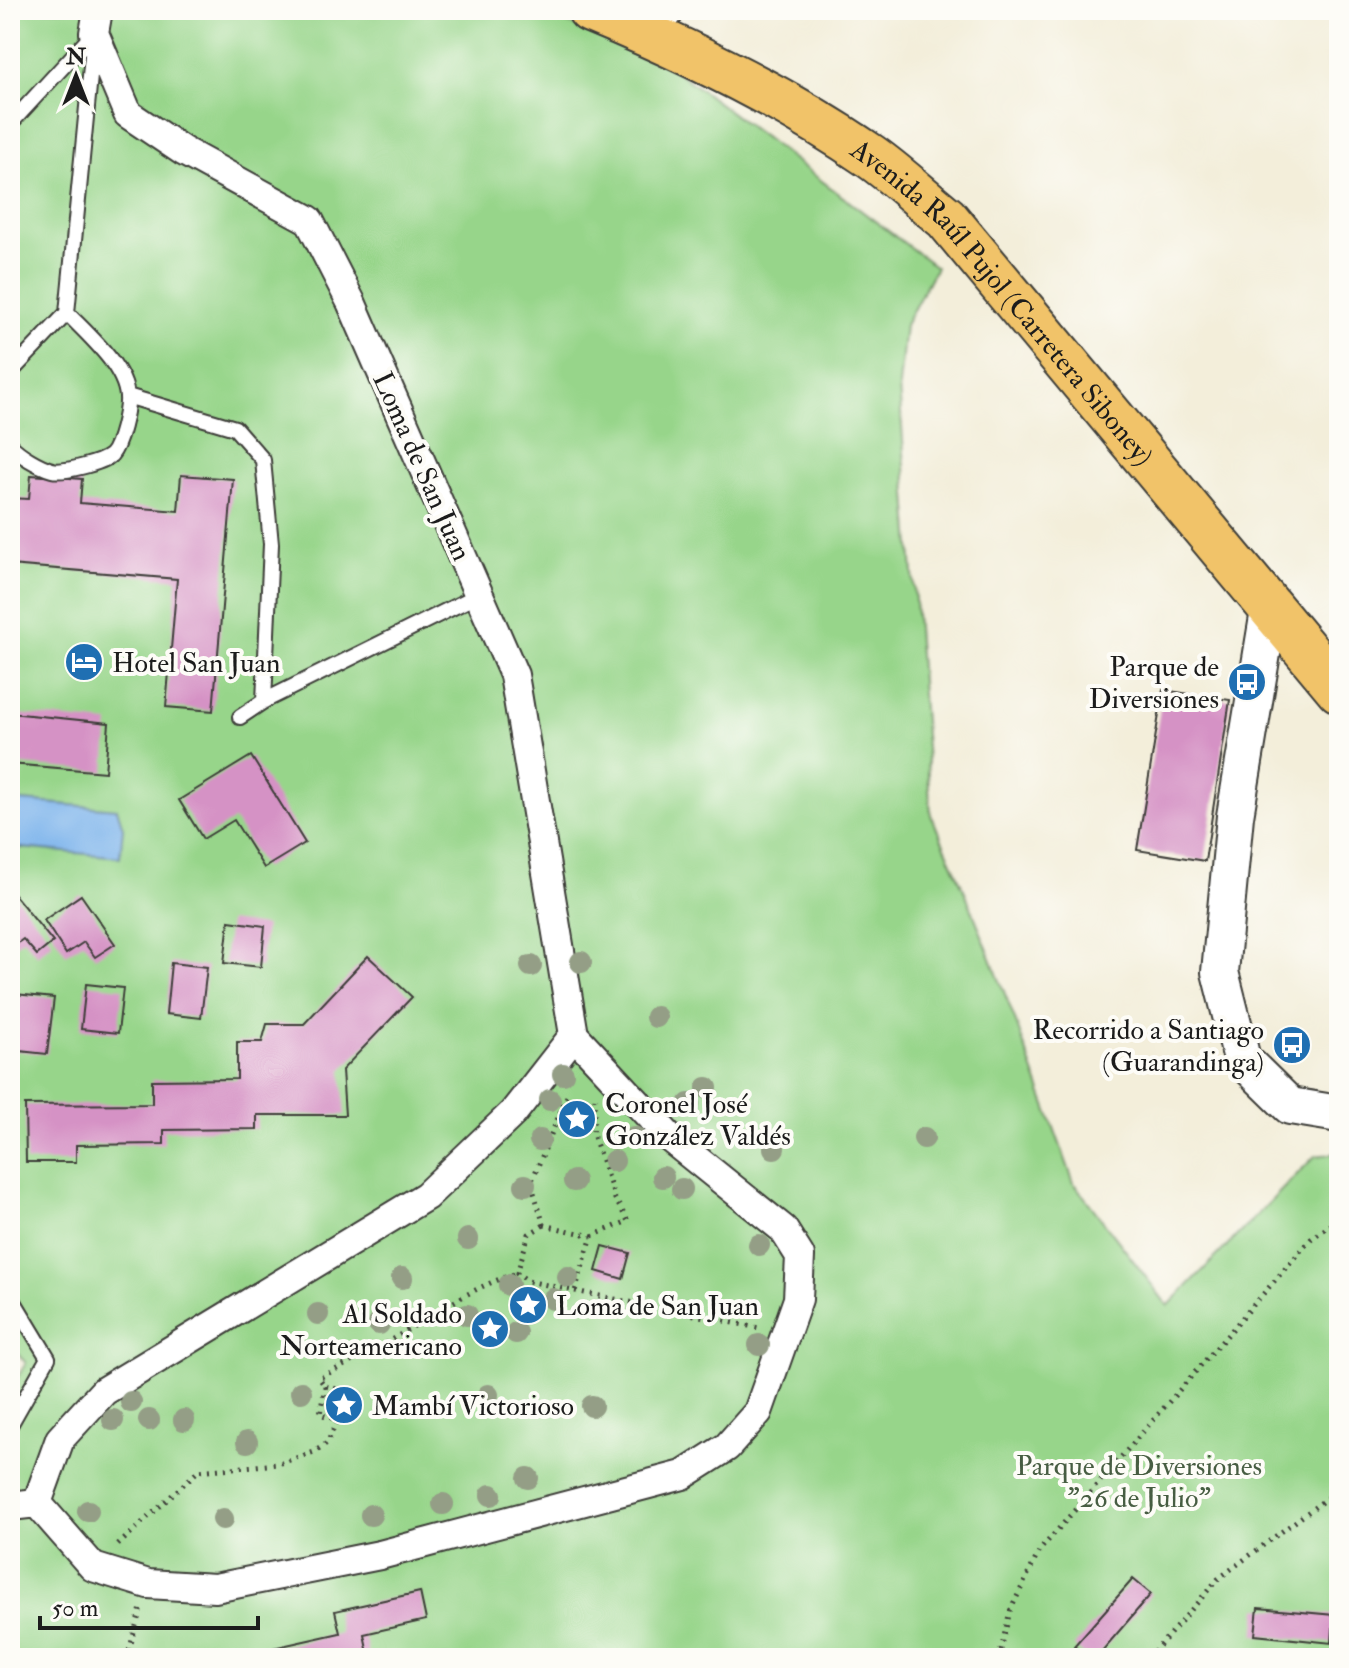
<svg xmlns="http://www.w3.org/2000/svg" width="1349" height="1668" viewBox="0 0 1349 1668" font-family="'IM FELL Double Pica',serif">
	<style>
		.green { fill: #97d58a; stroke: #5a7853; stroke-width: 2 }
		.water { fill: #7db4ec; stroke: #4c6884; stroke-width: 2 }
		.building { fill: #d592c5 }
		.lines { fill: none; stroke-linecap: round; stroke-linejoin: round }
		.service-casing { stroke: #3c3c38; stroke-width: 18 }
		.minor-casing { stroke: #3c3c38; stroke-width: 32 }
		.tertiary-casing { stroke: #3c3c38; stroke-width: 40 }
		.primary-casing { stroke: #3c3c38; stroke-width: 48 }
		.path { stroke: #3c3c38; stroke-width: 5; stroke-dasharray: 2 6; stroke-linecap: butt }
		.service { stroke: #fff; stroke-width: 14 }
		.minor { stroke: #fff; stroke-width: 28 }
		.tertiary { stroke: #fff; stroke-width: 36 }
		.primary { stroke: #f1c369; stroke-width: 44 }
		.tree { fill: #949e86 }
		.labels { text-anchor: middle; stroke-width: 8; stroke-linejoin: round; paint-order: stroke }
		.street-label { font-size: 28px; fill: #1c1c1c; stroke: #fdfcf7 }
		.poi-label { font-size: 28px; fill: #1c1c1c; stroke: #fdfcf7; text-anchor: start }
		.park-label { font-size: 28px; fill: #475d42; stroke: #fdfcf7 }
	</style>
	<rect width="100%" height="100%" fill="#fdfcf7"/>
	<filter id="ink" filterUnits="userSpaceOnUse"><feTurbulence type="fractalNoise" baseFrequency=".0125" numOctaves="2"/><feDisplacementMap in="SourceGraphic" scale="16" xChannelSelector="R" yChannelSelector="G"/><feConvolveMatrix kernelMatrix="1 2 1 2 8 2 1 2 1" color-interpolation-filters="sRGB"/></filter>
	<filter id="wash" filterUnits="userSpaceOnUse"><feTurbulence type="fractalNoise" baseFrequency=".006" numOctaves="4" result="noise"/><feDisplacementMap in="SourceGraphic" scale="32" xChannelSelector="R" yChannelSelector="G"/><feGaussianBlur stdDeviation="1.8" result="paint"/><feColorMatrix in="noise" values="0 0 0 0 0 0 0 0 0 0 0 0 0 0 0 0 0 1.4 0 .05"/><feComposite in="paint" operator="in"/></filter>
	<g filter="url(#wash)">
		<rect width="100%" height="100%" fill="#f3eeda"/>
		<path class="green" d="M10 10H533L656 56 936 267 905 325 899 386 931 815 965 892 1014 1017 1074 1183 1168 1306 1315 1156 1339 1153V1658H10V1390L26 1363 10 1346Z"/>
		<path class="water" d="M10 800 117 809 123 828 120 857 10 847Z"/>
		<g id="blocks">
			<path class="building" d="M31 475 82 479 80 503 178 511 181 475 233 479 213 711 166 707 177 579 10 565V498L29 499Z
				M1163 690 1230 700 1205 861 1137 850Z
				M10 713 109 723 105 772 10 764Z
				M251 756 305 843 264 868 234 820 203 839 179 800Z
				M13 893 53 942 37 955 23 939 10 949V895Z
				M81 895 115 944 95 957 84 942 66 954 44 920Z
				M229 921 265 926 261 967 224 963Z
				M368 956 412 997 342 1070 345 1115H257V1129L164 1130V1144L76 1145V1162H26L25 1105 152 1104V1080L237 1079V1042H262L267 1024H304Z
				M171 963 207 967 201 1018 166 1014Z
				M86 984 123 988 118 1033 81 1029Z
				M15 994 54 998 47 1054 10 1050Z
				M603 1246 630 1253 623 1279 596 1271Z
				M1133 1579 1151 1594 1096 1658H1088L1074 1646Z
				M420 1592 426 1620 364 1634 369 1658H256L255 1652 340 1633 335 1611Z
				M1258 1608 1334 1615 1332 1643 1255 1635Z"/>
		</g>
	</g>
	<g filter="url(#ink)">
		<use href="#blocks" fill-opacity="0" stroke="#3c3c38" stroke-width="2"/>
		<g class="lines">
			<g class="service-casing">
				<path id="service" d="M10 124 94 33
					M67 313 93 45
					M10 373 67 313C87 334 125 366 127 397 128 410 120 445 111 455 102 463 63 473 52 470 38 466 20 455 10 445
					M127 396 235 428 263 460 271 544 264 701
					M240 717 264 701 480 594
					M10 1295 48 1358 10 1425"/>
			</g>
			<g class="minor-casing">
				<path id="minor" d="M37 1503 93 1567 148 1584 215 1588 380 1555 683 1475 727 1447 758 1412 798 1299 800 1256 783 1229 671 1139 574 1035 514 675 351 302 309 220 183 151 128 114 94 33 98 10
					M37 1503 60 1439 104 1391 426 1196 513 1113 574 1035
					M10 1506 37 1503"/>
			</g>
			<g class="tertiary-casing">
				<path id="tertiary" d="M648 34 666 10
					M1270 605 1235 816 1220 972 1242 1059 1290 1106 1339 1114"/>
			</g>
			<g class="primary-casing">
				<g id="primary">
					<path id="s1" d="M590 10C687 50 784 97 870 156 897 175 921 198 946 218L1339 690"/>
				</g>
			</g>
			<path class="path" d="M544 1225 592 1236 575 1291 528 1281 517 1273 529 1234Z
				M544 1225 531 1183 569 1091
				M592 1236 628 1221 615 1199 593 1134 595 1098
				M575 1291 759 1328
				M325 1386 320 1414 338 1420
				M118 1545 198 1471 278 1464 314 1452 327 1443 338 1420 353 1422 359 1394 325 1386 319 1378C345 1365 371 1352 396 1337 436 1313 472 1287 517 1273
				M127 1658 141 1608
				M999 1658 1010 1611 1040 1550 1311 1239 1339 1219
				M1149 1658 1218 1579 1339 1489"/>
			<use href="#service" class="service"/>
			<use href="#minor" class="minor"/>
			<use href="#tertiary" class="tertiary"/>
			<use href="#primary" class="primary"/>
		</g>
		<g class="tree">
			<circle cx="581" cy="962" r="11"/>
			<circle cx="531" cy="966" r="11"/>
			<circle cx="656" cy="1017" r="11"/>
			<circle cx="563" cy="1074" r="11"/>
			<circle cx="707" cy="1088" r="11"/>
			<circle cx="550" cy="1100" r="11"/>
			<circle cx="689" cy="1104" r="11"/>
			<circle cx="572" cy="1118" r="11"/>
			<circle cx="634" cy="1137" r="11"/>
			<circle cx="924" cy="1138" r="11"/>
			<circle cx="540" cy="1140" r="11"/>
			<circle cx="774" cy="1148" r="11"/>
			<circle cx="614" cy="1161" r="11"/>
			<circle cx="663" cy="1177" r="11"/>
			<circle cx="574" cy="1181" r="11"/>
			<circle cx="525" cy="1185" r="11"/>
			<circle cx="682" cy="1189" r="11"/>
			<circle cx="468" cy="1239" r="11"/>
			<circle cx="759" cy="1245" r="11"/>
			<circle cx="568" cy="1277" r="11"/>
			<circle cx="402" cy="1278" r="11"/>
			<circle cx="509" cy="1285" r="11"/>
			<circle cx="553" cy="1299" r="11"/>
			<circle cx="318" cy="1314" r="11"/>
			<circle cx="467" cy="1315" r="11"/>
			<circle cx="379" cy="1324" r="11"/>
			<circle cx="516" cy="1333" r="11"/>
			<circle cx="759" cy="1345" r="11"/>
			<circle cx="301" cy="1392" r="11"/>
			<circle cx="488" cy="1395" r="11"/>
			<circle cx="131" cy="1402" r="11"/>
			<circle cx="592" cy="1406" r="11"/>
			<circle cx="113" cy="1420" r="11"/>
			<circle cx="149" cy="1420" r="11"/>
			<circle cx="184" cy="1420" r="11"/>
			<circle cx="247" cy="1442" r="11"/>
			<circle cx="528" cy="1478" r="11"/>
			<circle cx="491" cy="1495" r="11"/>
			<circle cx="443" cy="1504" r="11"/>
			<circle cx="88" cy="1511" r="11"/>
			<circle cx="371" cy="1515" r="11"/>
			<circle cx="223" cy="1519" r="11"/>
		</g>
	</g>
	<defs>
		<g id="hotel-disc" transform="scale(2)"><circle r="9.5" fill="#1f6fb2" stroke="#fdfcf7"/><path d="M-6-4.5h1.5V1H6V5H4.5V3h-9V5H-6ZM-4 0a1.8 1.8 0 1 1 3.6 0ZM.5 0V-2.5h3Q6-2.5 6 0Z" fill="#fff"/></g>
		<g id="bus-disc" transform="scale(2)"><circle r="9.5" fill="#1f6fb2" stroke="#fdfcf7"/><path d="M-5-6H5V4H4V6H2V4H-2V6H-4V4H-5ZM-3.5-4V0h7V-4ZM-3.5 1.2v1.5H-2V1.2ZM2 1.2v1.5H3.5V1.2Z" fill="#fff"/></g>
		<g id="sight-disc" transform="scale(2)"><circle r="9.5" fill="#1f6fb2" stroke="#fdfcf7"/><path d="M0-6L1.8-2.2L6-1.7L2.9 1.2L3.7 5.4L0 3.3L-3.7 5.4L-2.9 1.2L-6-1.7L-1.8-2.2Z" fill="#fff"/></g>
	</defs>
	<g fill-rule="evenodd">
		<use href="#hotel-disc" x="84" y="662"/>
		<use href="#bus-disc" x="1247" y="682"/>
		<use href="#bus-disc" x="1292" y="1045"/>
		<use href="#sight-disc" x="577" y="1119"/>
		<use href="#sight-disc" x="528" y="1305"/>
		<use href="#sight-disc" x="490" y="1329"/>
		<use href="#sight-disc" x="344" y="1405"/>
	</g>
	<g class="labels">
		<g class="street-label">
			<text dy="10" stroke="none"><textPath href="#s1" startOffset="514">Avenida Raúl Pujol (Carretera Siboney)</textPath></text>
			<text transform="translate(423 466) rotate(66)" y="10">Loma de San Juan</text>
		</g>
		<g class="poi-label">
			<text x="112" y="672">Hotel San Juan</text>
			<text x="1219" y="676" text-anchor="end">Parque de<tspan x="1219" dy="32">Diversiones</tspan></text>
			<text x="1264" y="1039" text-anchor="end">Recorrido a Santiago<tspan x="1264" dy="32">(Guarandinga)</tspan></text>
			<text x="605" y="1113">Coronel José<tspan x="605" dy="32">González Valdés</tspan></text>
			<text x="556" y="1315">Loma de San Juan</text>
			<text x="462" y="1323" text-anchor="end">Al Soldado<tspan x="462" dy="32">Norteamericano</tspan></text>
			<text x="372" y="1415">Mambí Victorioso</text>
		</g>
		<g class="park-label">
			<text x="1139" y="1475">Parque de Diversiones<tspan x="1139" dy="32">"26 de Julio"</tspan></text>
		</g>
	</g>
	<rect width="1349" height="1668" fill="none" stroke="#fdfcf7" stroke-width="40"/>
	<g transform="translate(76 76)" stroke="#fdfcf7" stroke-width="6" paint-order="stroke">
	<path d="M0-6L14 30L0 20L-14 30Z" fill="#1c1c1c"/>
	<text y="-12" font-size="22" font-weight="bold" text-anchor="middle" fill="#1c1c1c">N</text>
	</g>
	<path d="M40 1616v12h218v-12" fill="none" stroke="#1c1c1c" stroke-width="4"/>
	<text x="52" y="1616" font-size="24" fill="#1c1c1c" stroke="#fdfcf7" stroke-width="6" paint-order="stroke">50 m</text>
</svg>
